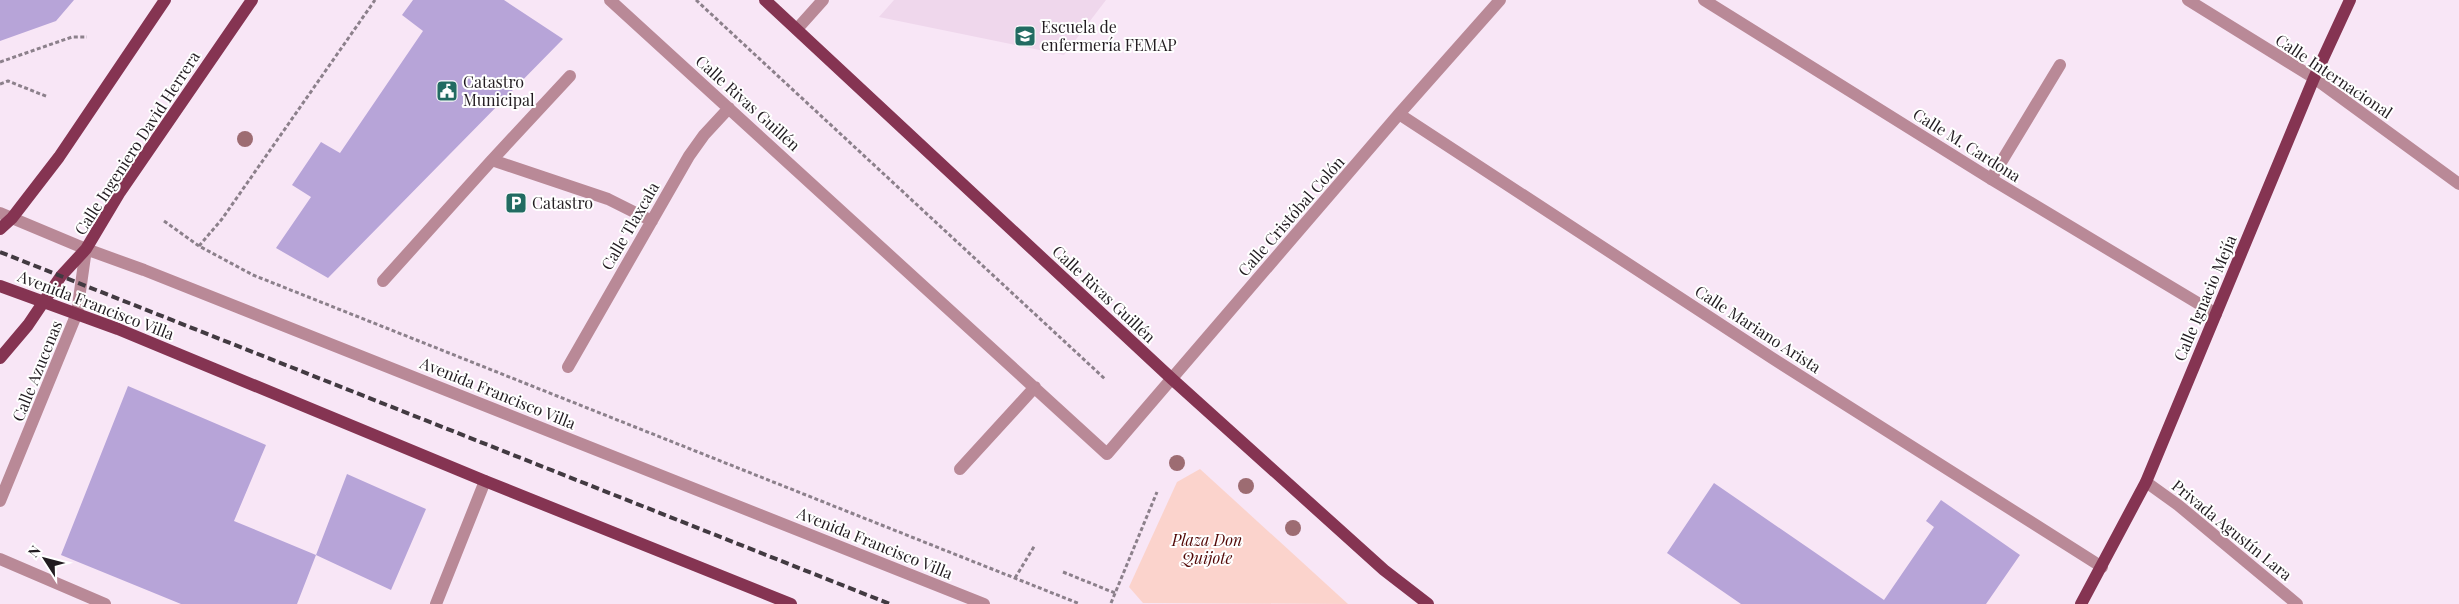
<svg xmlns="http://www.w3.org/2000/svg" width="2459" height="604" viewBox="0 0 2459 604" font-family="'Playfair Display',serif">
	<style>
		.built { fill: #efd7ec }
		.green { fill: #fbd3cc }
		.building { fill: #b7a4d8 }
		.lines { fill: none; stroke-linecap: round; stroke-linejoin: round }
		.path { stroke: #8c808b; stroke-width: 3; stroke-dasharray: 4 2.5; stroke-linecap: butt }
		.minor { stroke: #b98997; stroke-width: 12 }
		.major { stroke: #853452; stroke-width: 12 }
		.rail { stroke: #423a41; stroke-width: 4; stroke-dasharray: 8 4; stroke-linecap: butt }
		.tree { fill: #9d6c72 }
		.labels { text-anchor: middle; stroke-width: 4; stroke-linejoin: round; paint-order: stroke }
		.poi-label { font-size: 16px; fill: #221c21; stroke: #fff; text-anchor: start }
		.street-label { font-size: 16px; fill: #221c21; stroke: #fff }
		.park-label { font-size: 16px; font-style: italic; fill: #520806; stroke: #fff }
	</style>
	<rect width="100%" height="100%" fill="#f8e6f6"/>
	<path class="built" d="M894 0H1106L1064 55 879 17Z"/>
	<path class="green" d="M1200 469 1348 604 1143 603 1129 587 1177 482Z"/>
	<path class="building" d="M0 0H74L56 21 0 41Z
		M413 0H504L563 39 328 278 276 248 311 197 292 185 321 142 340 153 423 31 402 15Z
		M128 386 266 445 234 521 316 555 297 604H181L61 555Z
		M347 474 426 509 391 590 316 555Z
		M1714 483 1884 600 1934 527 1926 521 1941 500 2020 555 1986 604H1741L1667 553Z"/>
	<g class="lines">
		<path class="path" d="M696 0 1105 379
			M0 62 72 37H87
			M0 84 8 81 48 97
			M164 221 199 246 253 275 1080 604
			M199 246 222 219 375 0
			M1063 572 1115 593
			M1015 578 1035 545
			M1111 603 1157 492"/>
		<path class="minor" d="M610 0 1107 454 1399 114 1500 0
			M1704 0 1991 179 2216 314
			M2188 0 2314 78 2459 184
			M797 29 823 0
			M570 76 492 160 608 199 652 221
			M1399 114 1772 358 2102 567
			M1991 179 2060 65
			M0 213 86 249 144 270 984 604
			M383 281 492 160
			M568 367 689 156 704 135 729 108
			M960 469 1035 387
			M2146 482 2178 505 2297 604
			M0 501 77 313 86 249
			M0 559 105 604
			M436 604 485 481"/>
		<path class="major" d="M765 0 1172 379 1384 570 1428 604
			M0 229 12 218 59 157 165 0
			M0 286 118 329 485 481 791 604
			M0 358 28 325 61 276 86 249 120 192 252 0
			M2081 604 2146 482 2314 78 2350 0"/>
		<path class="rail" d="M0 252 890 604"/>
	</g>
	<g class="tree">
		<circle cx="245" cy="139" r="8"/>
		<circle cx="1177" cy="463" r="8"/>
		<circle cx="1246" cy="486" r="8"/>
		<circle cx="1293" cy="528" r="8"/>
	</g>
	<defs>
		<g id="university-square" transform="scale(1.125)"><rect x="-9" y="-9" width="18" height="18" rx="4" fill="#226b62" stroke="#fff"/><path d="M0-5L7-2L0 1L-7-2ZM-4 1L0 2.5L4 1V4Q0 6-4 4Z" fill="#fff"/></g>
		<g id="civic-square" transform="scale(1.125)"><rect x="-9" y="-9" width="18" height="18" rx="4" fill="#226b62" stroke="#fff"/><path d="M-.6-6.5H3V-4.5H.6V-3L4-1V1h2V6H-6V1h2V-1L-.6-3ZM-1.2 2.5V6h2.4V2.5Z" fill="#fff"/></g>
		<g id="parking-square" transform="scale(1.125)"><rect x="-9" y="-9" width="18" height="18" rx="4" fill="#226b62" stroke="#fff"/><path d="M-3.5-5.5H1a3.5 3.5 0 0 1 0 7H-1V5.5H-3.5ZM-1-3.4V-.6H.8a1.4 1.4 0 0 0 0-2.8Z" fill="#fff"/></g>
	</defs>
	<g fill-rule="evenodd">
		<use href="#university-square" x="1025" y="36"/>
		<use href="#civic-square" x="447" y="91"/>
		<use href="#parking-square" x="516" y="203"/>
	</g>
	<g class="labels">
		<g class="poi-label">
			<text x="1041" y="33">Escuela de<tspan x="1041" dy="18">enfermería FEMAP</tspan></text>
			<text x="463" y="88">Catastro<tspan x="463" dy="18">Municipal</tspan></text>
			<text x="532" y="209">Catastro</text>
		</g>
		<g class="street-label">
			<text transform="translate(2334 76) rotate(34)" y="6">Calle Internacional</text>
			<text transform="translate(748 103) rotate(42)" y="6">Calle Rivas Guillén</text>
			<text transform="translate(137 143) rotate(-57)" y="6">Calle Ingeniero David Herrera</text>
			<text transform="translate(1967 145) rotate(32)" y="6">Calle M. Cardona</text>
			<text transform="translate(1291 216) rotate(-49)" y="6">Calle Cristóbal Colón</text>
			<text transform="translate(630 226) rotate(-60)" y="6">Calle Tlaxcala</text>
			<text transform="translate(1104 294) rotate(43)" y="6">Calle Rivas Guillén</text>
			<text transform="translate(2205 298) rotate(-67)" y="6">Calle Ignacio Mejía</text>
			<text transform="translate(96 305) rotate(21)" y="6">Avenida Francisco Villa</text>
			<text transform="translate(1758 329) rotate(33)" y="6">Calle Mariano Arista</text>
			<text transform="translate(37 371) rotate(-68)" y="6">Calle Azucenas</text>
			<text transform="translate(498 393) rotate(22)" y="6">Avenida Francisco Villa</text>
			<text transform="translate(2232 530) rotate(39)" y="6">Privada Agustín Lara</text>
			<text transform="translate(875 543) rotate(22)" y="6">Avenida Francisco Villa</text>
		</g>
		<g class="park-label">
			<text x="1207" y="546">Plaza Don<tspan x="1207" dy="18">Quijote</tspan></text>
		</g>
	</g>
	<g transform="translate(45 559) rotate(306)" stroke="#ffffff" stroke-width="4" paint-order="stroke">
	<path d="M0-4L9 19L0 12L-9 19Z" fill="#221c21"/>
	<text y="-8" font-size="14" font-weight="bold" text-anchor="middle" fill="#221c21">N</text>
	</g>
</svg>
